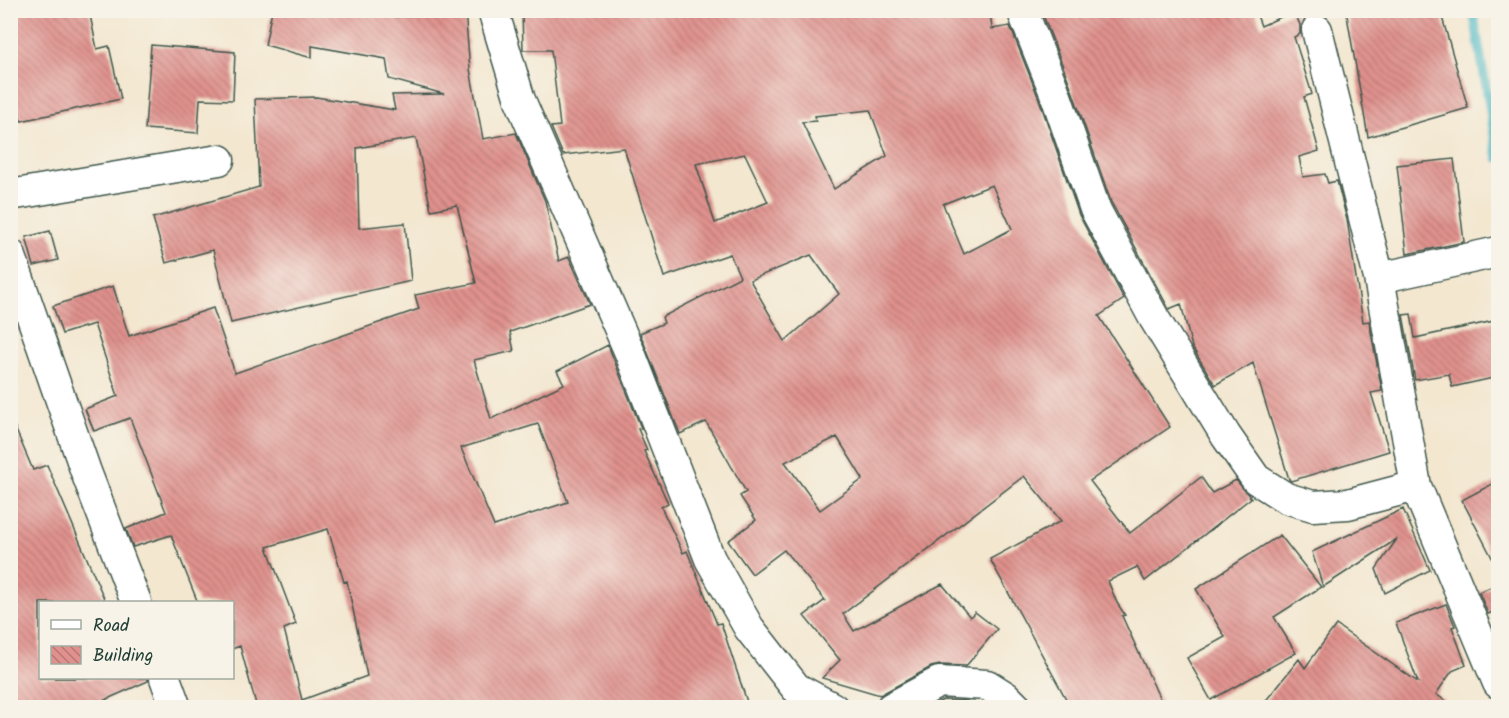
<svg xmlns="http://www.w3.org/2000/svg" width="1509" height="718" viewBox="0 0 1509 718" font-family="Kalam,sans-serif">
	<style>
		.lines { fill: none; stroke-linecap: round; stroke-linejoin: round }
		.stream { stroke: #49b7c3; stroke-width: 9 }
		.building { fill: url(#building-back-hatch); fill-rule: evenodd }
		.minor-casing { stroke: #3f564b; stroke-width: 33 }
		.minor { stroke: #fff; stroke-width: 30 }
	</style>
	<defs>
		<pattern id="building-back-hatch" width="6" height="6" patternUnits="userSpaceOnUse" patternTransform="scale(1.5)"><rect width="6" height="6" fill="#e0918d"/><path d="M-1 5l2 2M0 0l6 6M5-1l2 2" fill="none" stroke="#b57874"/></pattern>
	</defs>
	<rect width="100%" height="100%" fill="#f7f3e8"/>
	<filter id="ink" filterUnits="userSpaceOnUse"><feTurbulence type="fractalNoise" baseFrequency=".0167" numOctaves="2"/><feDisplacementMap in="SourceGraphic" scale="12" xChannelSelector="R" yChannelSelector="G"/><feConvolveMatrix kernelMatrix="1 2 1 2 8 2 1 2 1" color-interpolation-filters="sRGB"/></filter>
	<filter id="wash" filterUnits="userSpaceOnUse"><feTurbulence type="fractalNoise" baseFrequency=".008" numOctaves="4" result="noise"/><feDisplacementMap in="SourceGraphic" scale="24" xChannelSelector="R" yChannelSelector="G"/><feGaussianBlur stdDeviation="1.35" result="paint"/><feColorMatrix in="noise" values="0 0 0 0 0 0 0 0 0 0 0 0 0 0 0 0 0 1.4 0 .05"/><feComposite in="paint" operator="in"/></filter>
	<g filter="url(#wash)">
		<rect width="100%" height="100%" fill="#f3e7d0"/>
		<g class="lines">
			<path class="stream" d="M1473 10 1498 158"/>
		</g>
		<g id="blocks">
			<path class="building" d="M10 10H89L97 49 109 46 121 99 21 121 10 76Z
				M272 10H396L395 17 465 11 470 69 483 139 516 133 545 201 559 261 569 257 590 304 510 332 514 351 474 360 491 419 564 384 557 371 608 345 641 428 638 429 647 450 644 451 668 503 661 507 683 553 687 551 717 624 721 623 749 708H257L240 646 232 649V603H198L171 535 133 547 126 529 166 512 130 418 94 431 85 409 118 396 94 324 62 334 53 306 113 286 129 336 213 308 235 373 419 309 415 295 476 283 457 205 431 210 416 138 357 148 359 228 405 223 411 281 231 323 213 250 166 263 153 218 259 187 255 99 316 97 395 110 392 95 444 94 389 79 386 59 312 46V58L265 45ZM538 424 568 502 494 526 461 448ZM328 529 344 582 347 581 367 676 302 700 284 629 296 624 267 547Z
				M522 10H990L992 29 1010 26 1039 99 1079 215 1124 299 1099 316 1170 427 1090 481 1130 533 1201 477 1212 493 1236 480 1251 498 1145 581 1137 567 1108 581 1117 603 1125 615 1122 616 1164 708H1071L990 559 1061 521 1024 476 843 614 854 631 942 584 970 617 975 612 997 629 966 666 940 665 931 667 880 695 822 678 840 660 804 616 825 600 784 550 752 574 728 541 756 520 740 496 746 492 706 422 680 434 640 333 664 323 662 317 740 277 730 254 664 277 624 148 563 155 551 127 560 126 551 50H523ZM870 110 887 156 834 189 802 122 816 121 815 116ZM745 154 768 202 715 223 696 164ZM992 185 1012 229 964 254 943 204ZM811 255 839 294 785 341 750 280ZM837 437 863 479 820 510 785 462Z
				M1041 10H1255L1261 26 1294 11 1300 25V34L1294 37 1312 94 1304 97 1319 151 1299 157 1303 177 1325 174 1328 183 1337 181 1347 220 1363 322 1369 321 1382 391 1371 393 1389 451 1291 481 1289 479 1253 363 1215 385 1192 347 1181 304 1169 309 1111 202 1071 87Z
				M1346 10H1440L1468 108 1368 137Z
				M151 45 235 52 233 100 200 99 198 133 145 129Z
				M1454 159 1464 242 1407 254 1397 165Z
				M50 231 58 260 34 266 26 237Z
				M1411 314 1415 338 1494 321 1498 340V377L1452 387 1449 374 1415 380 1403 315Z
				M10 416 33 470 47 465 106 603H40V678H148V681L87 708H10Z
				M1498 481V569L1462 500Z
				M1403 509 1430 570 1385 593 1376 569 1397 539 1323 587 1312 552Z
				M1280 535 1321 587 1274 617 1296 653 1211 700 1187 658 1225 637 1196 589Z
				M1498 584V610L1488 614 1479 592Z
				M1446 604 1455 626 1452 627 1466 665 1452 671 1436 694 1455 708H1260L1299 659 1305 668 1336 625 1418 682 1396 623Z
				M943 700 967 701 973 708H928Z"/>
		</g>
	</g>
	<g filter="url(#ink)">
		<use href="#blocks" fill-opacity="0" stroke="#3f564b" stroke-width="1.5"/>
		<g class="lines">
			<g class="minor-casing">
				<path id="minor" d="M493 10 520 100 630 353 710 559 749 628 796 688 833 708
					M1022 10 1055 93 1095 209 1154 318 1226 436 1256 479 1286 498 1313 506 1348 504 1416 486
					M1317 30 1379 278 1416 486 1498 683
					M10 195 219 160
					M10 254 86 472 136 602
					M1379 278 1498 252
					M165 678 176 708
					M891 708 939 682 987 685 1006 697 1017 708"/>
			</g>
			<use href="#minor" class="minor"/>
		</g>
	</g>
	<rect width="1509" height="718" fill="none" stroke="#f7f3e8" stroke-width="36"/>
	<rect x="39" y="601" width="195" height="78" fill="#f7f3e8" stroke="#a1aaa0" stroke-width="1.5"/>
	<rect x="51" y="620" width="30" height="9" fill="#ffffff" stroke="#a1aaa0" stroke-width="1.5"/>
	<text x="93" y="631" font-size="18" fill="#1f3d34">Road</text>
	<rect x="51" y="646" width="30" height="18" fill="url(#building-back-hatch)" stroke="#a1aaa0" stroke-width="1.5"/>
	<text x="93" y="661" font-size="18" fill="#1f3d34">Building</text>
</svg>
